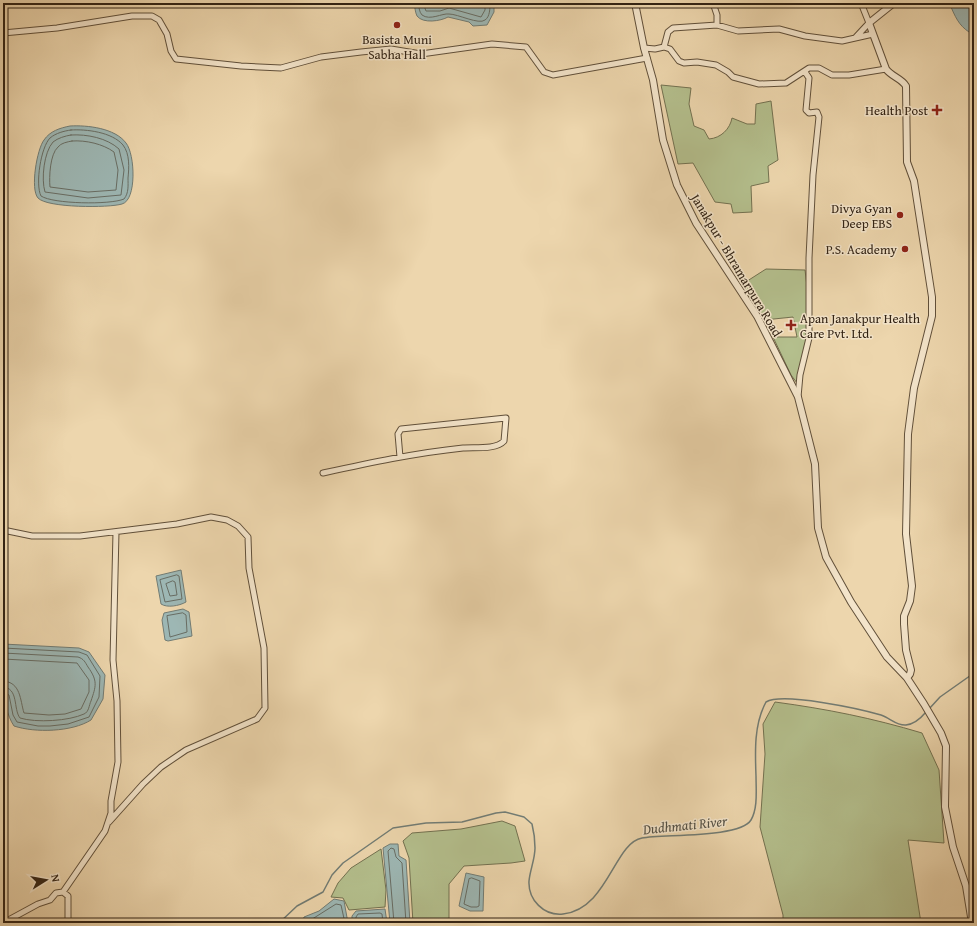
<svg xmlns="http://www.w3.org/2000/svg" width="977" height="926" viewBox="0 0 977 926" font-family="'Gentium Book Plus',serif">
	<style>
		.green { fill: #b4bf8d; stroke: #737150 }
		.water { fill: #9db7b4; stroke: #727c74 }
		.lines { fill: none; stroke-linecap: round; stroke-linejoin: round }
		.shore { stroke: #686d64; stroke-width: 1 }
		.stream { stroke: #727c74; stroke-width: 1.5 }
		.minor-casing { stroke: #61503a; stroke-width: 7 }
		.tertiary-casing { stroke: #61503a; stroke-width: 8 }
		.minor { stroke: #f3e4ca; stroke-width: 5 }
		.tertiary { stroke: #f3e4ca; stroke-width: 6 }
		.poi-dot { fill: #8f2418; stroke: #f3e4ca; stroke-width: 1.5 }
		.labels { text-anchor: middle; stroke-width: 3; stroke-linejoin: round; paint-order: stroke }
		.poi-label { font-size: 13px; fill: #322314; stroke: #f3e4ca; text-anchor: end }
		.street-label { font-size: 13px; fill: #322314; stroke: #f3e4ca }
		.water-label { font-size: 14px; font-style: italic; fill: #524f44; stroke: #f3e4ca }
	</style>
	<rect width="100%" height="100%" fill="#edd6ad"/>
	<filter id="stains"><feTurbulence type="fractalNoise" baseFrequency=".005" numOctaves="4"/><feColorMatrix values="0 0 0 0 .2 0 0 0 0 .09 0 0 0 0 .02 0 0 0 .5 -.17"/></filter>
	<radialGradient id="worn" r=".72"><stop offset=".6" stop-color="#630" stop-opacity="0"/><stop offset="1" stop-color="#630" stop-opacity=".3"/></radialGradient>
	<path class="green" d="M661 85 691 88 689 104 694 126 704 130 709 139C721 138 730 129 732 118L747 124H755L756 104 771 101 778 160 768 166 769 182 751 186 752 212 733 213 731 204 715 202 693 163 678 164Z
		M766 269 805 270 808 295 807 336 797 383 791 375 773 337H797L793 317 764 320 741 285Z
		M775 702C827 709 872 718 922 733L939 770 944 843 908 840 921 923H783V915L760 827 765 754 763 724Z
		M502 821 515 826 525 861 511 863 464 866 449 884V923H413L409 858 403 841 412 833 461 829Z
		M381 849 386 890 385 907 349 910 343 898 331 897 338 883 351 868Z"/>
	<path class="water" d="M414 3H494V12L487 25 473 26 469 22 448 17C441 21 423 24 417 16 415 12 415 7 414 3Z
		M953 3H974V35C961 28 957 21 951 7Z
		M70 126C87 125 115 128 126 143 135 154 137 200 122 204 109 208 47 208 38 198 30 189 37 149 44 140 50 131 60 128 70 126Z
		M181 570 186 602C179 606 167 608 161 604L156 576Z
		M183 609 189 612 192 636 168 641 165 640 162 620 164 613Z
		M3 644 79 648 89 652 105 675 103 699 91 720C72 732 35 733 14 726 0 705 3 668 3 644Z
		M390 844H398L399 856 406 860 410 923H390L383 848Z
		M466 873 484 877 483 911H470L459 906Z
		M334 899 344 901 348 923H302L304 917 319 911Z
		M385 909 387 923H352V916L356 911Z"/>
	<g class="lines">
		<path class="shore" d="M418 3C419 6 419 12 422 15 430 21 442 13 449 14 458 14 479 25 485 20 490 17 490 8 490 3
			M423 3 426 11H440L449 8 481 17 485 10V3
			M71 130C86 129 112 132 123 145 130 154 129 168 128 178 128 185 129 193 124 199 110 205 53 204 41 196 35 184 41 147 50 138 56 133 64 131 71 130Z
			M71 135C87 134 107 138 119 149L124 170 121 195 88 198 45 192C41 179 44 152 53 142 58 138 65 136 71 135Z
			M72 141C86 140 103 144 114 152L118 170 116 190 88 192 50 187C49 177 50 154 58 147 61 143 67 142 72 141Z
			M177 575 179 576 182 599 165 602 160 580Z
			M173 581 175 582 177 595 170 596 166 584Z
			M183 613 186 615 187 632 170 637 167 616Z
			M3 648 79 652 87 655 100 676 99 697 89 717 68 724 50 726H38L17 722 13 715 9 695 3 692
			M3 653 78 657C84 659 85 662 88 667 98 681 96 686 91 701 89 705 89 712 84 714 69 721 36 723 20 718 13 709 19 688 3 687
			M3 659 77 663 89 680V692L81 709 65 714 49 715 24 713C20 700 21 682 3 681
			M472 878 480 881 479 906 477 907H471L464 904 469 879Z
			M306 923 336 904 341 905 345 923
			M356 923V917L358 914 380 913 382 914 383 923
			M394 923 388 851 391 848 394 849 396 857 402 863 406 923"/>
		<path class="stream" d="M929 709 940 697 974 673
			M279 923 297 906 323 892 332 875 343 863 393 828 426 823 462 822 496 813 505 812 524 817 532 824C534 832 535 840 535 848 535 859 530 870 529 881 528 900 544 916 563 914 608 909 614 843 642 838 664 834 740 838 751 820 758 808 756 790 756 776 755 751 754 724 766 702 783 692 860 709 881 715 890 718 897 726 906 725 915 724 921 718 926 712"/>
		<g class="minor-casing">
			<path id="minor" d="M713 3 717 15V25
				M3 33 57 28 132 16H152L159 20 167 34 171 51 176 59 241 66 281 68 321 57 361 52 391 49 421 54 492 44 526 47 544 72 553 75 647 58
				M856 37 869 23 861 3
				M664 47 670 49 679 61 684 63 697 62 716 65 728 72 733 77 759 84 786 83 809 68H819L832 75H849L886 69
				M644 48 655 49 664 47 668 32 673 28 717 25 738 31 779 29 805 36 842 41 873 34
				M798 397 800 375 809 338V258L813 175 819 117 817 112 809 113 806 110 809 78 805 72
				M323 473C369 463 415 453 463 448 474 447 496 450 504 441L506 418 401 429 398 434 400 457
				M3 530 32 536H80L177 524 211 517 227 520 238 526 248 537 249 568 264 648 265 708 257 719 186 750 161 767 143 784 109 822
				M3 844V850
				M63 892 68 896V923
				M3 908V912
				M3 923 38 904 50 900 56 893 63 892 105 831 111 813V801L118 762 117 701 113 660 116 532"/>
		</g>
		<g class="tertiary-casing">
			<path id="tertiary" d="M635 3 644 48 653 80 663 140 677 185 696 223 757 316 798 397 815 464 818 528 826 557 851 602 887 657 907 678 924 704 941 733 946 746 945 807 953 847 966 886 972 923
				M894 3 869 23 886 69C892 77 901 78 906 86L907 162 914 181 932 297V316L914 388 908 434 906 534 912 586 910 601 904 616V624L906 650 911 670 910 674 907 678"/>
		</g>
		<use href="#minor" class="minor"/>
		<use href="#tertiary" class="tertiary"/>
	</g>
	<g class="poi-dot">
		<circle cx="397" cy="25" r="4"/>
		<path d="M935 104h4v4h4v4h-4v4h-4v-4h-4v-4h4z"/>
		<circle cx="900" cy="215" r="4"/>
		<circle cx="905" cy="249" r="4"/>
		<path d="M789 319h4v4h4v4h-4v4h-4v-4h-4v-4h4z"/>
	</g>
	<g class="labels">
		<g class="poi-label">
			<text x="397" y="44" text-anchor="middle">Basista Muni<tspan x="397" dy="15">Sabha Hall</tspan></text>
			<text x="928" y="115">Health Post</text>
			<text x="892" y="213">Divya Gyan<tspan x="892" dy="15">Deep EBS</tspan></text>
			<text x="897" y="254">P.S. Academy</text>
			<text x="800" y="323" text-anchor="start">Apan Janakpur Health<tspan x="800" dy="15">Care Pvt. Ltd.</tspan></text>
		</g>
		<g class="street-label">
			<text transform="translate(737 265) rotate(59)" y="5">Janakpur - Bhramarpura Road</text>
		</g>
		<g class="water-label">
			<text transform="translate(685 825) rotate(-6)" y="5">Dudhmati River</text>
		</g>
	</g>
	<rect width="977" height="926" fill="none" stroke="#edd6ad" stroke-width="16"/>
	<rect x="4" y="4" width="969" height="918" fill="none" stroke="#322314" stroke-width="2"/>
	<rect x="8" y="8" width="961" height="910" fill="none" stroke="#322314"/>
	<g transform="translate(46 880) rotate(79)" stroke="#f3e4ca" stroke-width="3" paint-order="stroke">
	<path d="M0-3L7 15L0 10L-7 15Z" fill="#322314"/>
	<text y="-6" font-size="11" font-weight="bold" text-anchor="middle" fill="#322314">N</text>
	</g>
	<rect width="100%" height="100%" filter="url(#stains)"/>
	<rect width="100%" height="100%" fill="url(#worn)"/>
</svg>
